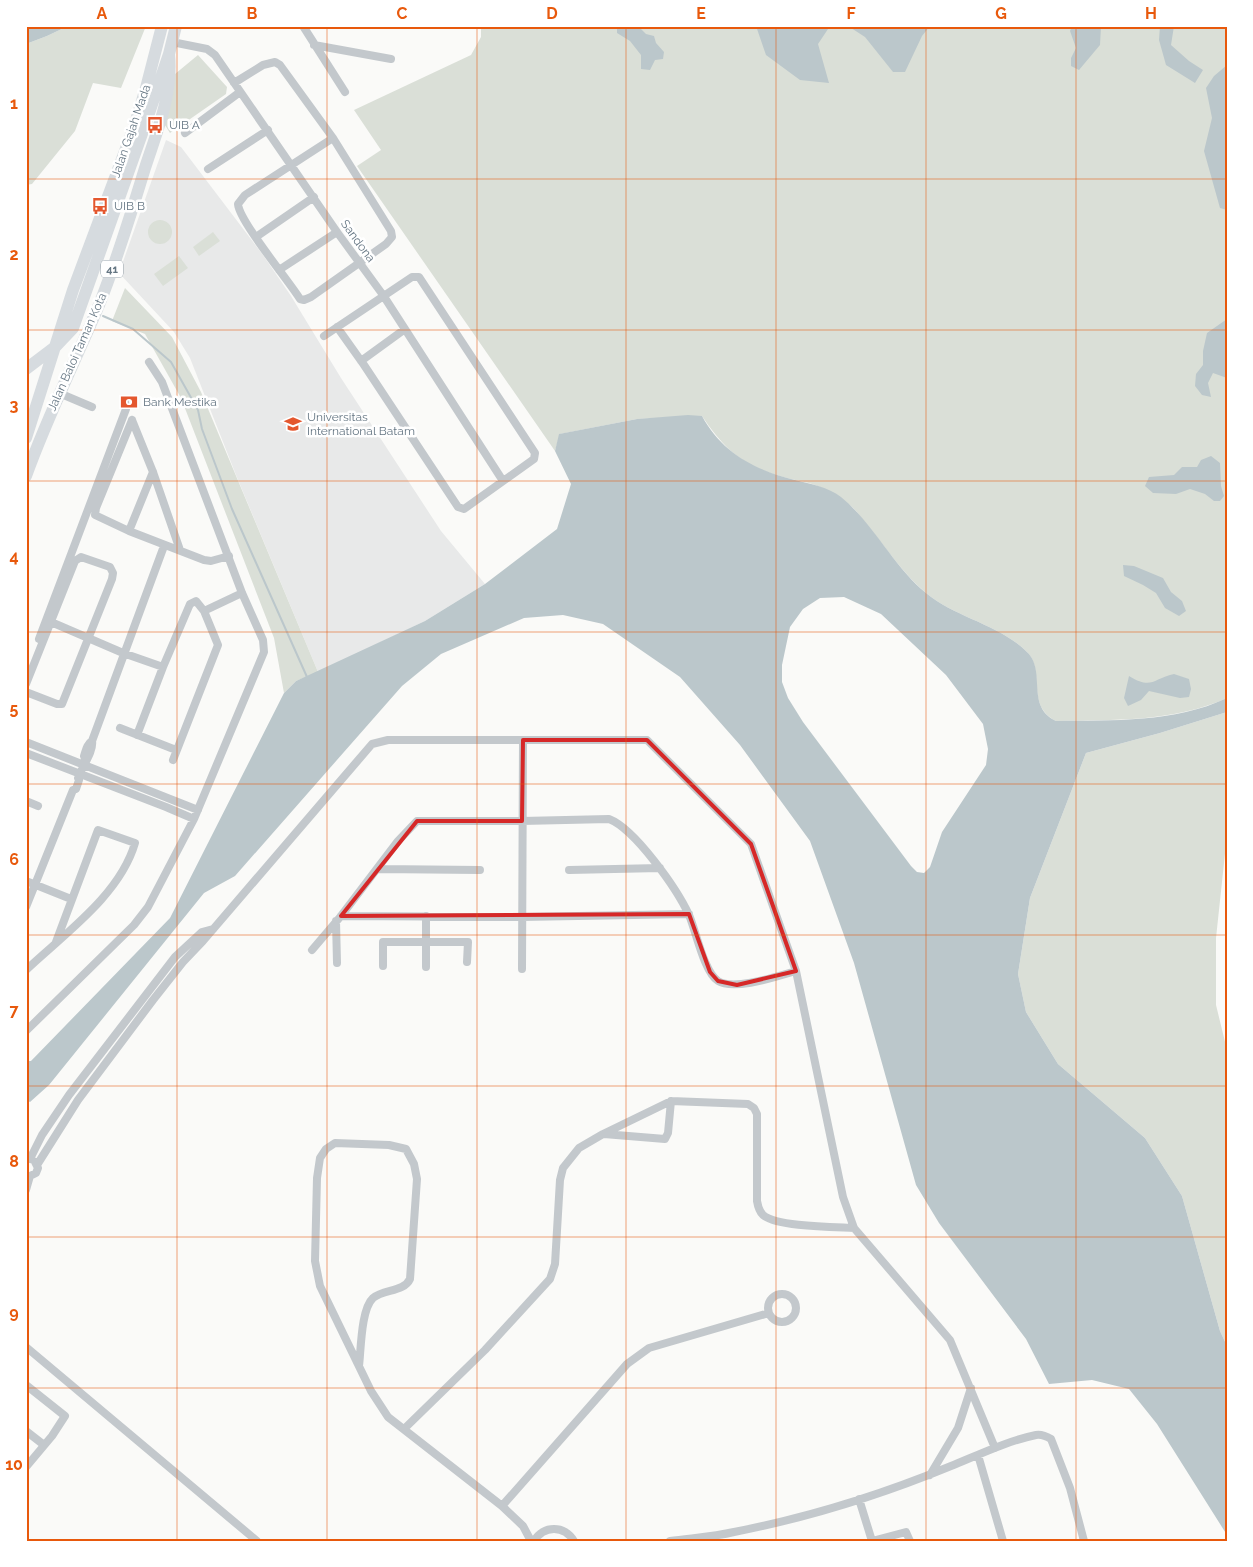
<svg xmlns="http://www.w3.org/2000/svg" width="1253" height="1567" viewBox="0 0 1253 1567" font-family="Raleway,sans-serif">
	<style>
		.built { fill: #e8e9e9 }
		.green { fill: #dadfd7 }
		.water { fill: #bbc7cb; fill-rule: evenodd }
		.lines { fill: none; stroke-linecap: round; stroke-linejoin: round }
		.stream { stroke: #bbc7cb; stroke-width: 2 }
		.minor { stroke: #c3c8cc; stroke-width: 8 }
		.trunk { stroke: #d6dbdf; stroke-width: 12 }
		.marked { fill: none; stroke: #d62828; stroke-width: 4; stroke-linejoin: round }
		.grid { fill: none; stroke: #e8590c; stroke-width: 1; stroke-opacity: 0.55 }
		.labels { text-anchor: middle; stroke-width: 5; stroke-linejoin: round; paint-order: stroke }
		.shield { fill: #fff; stroke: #939fa8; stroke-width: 1 }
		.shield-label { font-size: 11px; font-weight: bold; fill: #657683 }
		.poi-label { font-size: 12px; fill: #657683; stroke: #fff; text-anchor: start }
		.street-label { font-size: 12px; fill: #657683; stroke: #fff }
		.neatline { fill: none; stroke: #e8590c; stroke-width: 2 }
		.grid-label { font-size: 16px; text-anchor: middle; font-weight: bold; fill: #e8590c }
	</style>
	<rect width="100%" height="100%" fill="#fafaf8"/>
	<path class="built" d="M166 140 181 147 263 255 291 296 341 378 441 531 485 584 425 621 318 672 236 475 190 358 174 332 119 273Z"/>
	<path class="green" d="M68 26H146L121 88 93 83 75 131 32 184 26 185V44L47 36Z
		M481 26H1227V698C1174 722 1113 720 1056 721 1025 705 1046 671 1027 652 999 624 956 618 926 593 903 574 886 547 867 525 862 519 858 512 852 507 844 500 830 491 820 487 807 481 791 480 777 475 741 465 722 446 702 416L637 419 560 434 555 451 357 166 381 150 354 110 471 55 481 37Z
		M198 55 227 87 226 94 170 133 163 122 175 74Z
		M148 232a12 12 0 1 1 24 0a12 12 0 1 1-24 0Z
		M213 232 220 241 199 256 193 247Z
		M179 256 188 268 163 286 154 274Z
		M125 288 172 337 201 392 318 672 296 681 284 693 274 638 181 398 145 334 112 321Z
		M1227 712V835L1216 938V1005L1227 1050V1346L1220 1331 1182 1196 1145 1138 1058 1064 1026 1012 1018 974 1030 898 1086 753 1160 733Z"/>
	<path class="water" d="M26 26H68L47 36 26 44Z
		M617 26H638L646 34 654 36 656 43 664 52 663 59 655 60 650 70 641 69V55L630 41 617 33Z
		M756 26H830L818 44 829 83 800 80 766 55Z
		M848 26H930L922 36 905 72H893L865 37Z
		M1072 26H1101L1100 45 1079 70 1071 66V58L1076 48 1070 31Z
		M1160 26H1174L1171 45 1189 61 1203 70 1195 83 1166 65 1159 40Z
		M1227 65V210L1220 208 1204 151 1212 118 1206 88 1214 76Z
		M1227 319V378L1213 373 1208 383 1211 397 1202 395 1195 386 1196 374 1203 365V351L1207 333Z
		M688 415 702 416C722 453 755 470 795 480 811 484 828 487 841 497 874 524 893 566 926 593 956 618 999 624 1027 652 1047 671 1025 706 1056 721 1113 720 1174 723 1227 698V712L1160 733 1086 753 1030 898 1018 974 1026 1012 1058 1064 1145 1138 1182 1196 1220 1331 1227 1346V1535L1157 1424 1129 1389 1092 1380 1049 1384 1026 1339 939 1223 916 1185 854 963 810 841 740 745 680 677 603 624 563 615 524 618 441 654 402 686 235 876 204 893 49 1085 30 1102 26 1100V1061H31L170 918 284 693 296 681 425 621 485 584 557 529 571 484 555 451 559 434 637 419ZM844 597 881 614 946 675 983 724 988 749 986 765 942 832 930 867 924 873 917 872 911 866 803 722 788 698 782 682V665L790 627 803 609 820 598Z
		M1211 456 1220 463 1221 486 1224 496 1220 501H1214L1205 494 1190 489 1176 494 1153 493 1145 486 1149 477 1174 475 1182 467H1197L1201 460Z
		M1123 565 1134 566 1163 578 1171 592 1182 601 1186 611 1179 616 1165 608 1156 593 1143 585 1124 576Z
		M1174 674 1189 679 1191 689 1189 697 1180 698 1149 691 1141 700 1128 706 1124 698 1129 676C1152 690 1152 679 1174 674Z"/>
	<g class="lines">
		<path class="stream" d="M103 316 133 329 171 362 198 410 202 429 232 509 307 677"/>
		<path class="minor" d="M303 26 345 92
			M172 42 207 49 215 55 337 232 383 295 503 481
			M314 45 391 59
			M234 83 263 65 275 62 280 65 333 138 391 231 392 237 386 244 311 297 304 300 300 299C289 281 239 221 238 204L245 195 333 138
			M185 133 240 92
			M208 169 268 130
			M256 237 314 197
			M279 270 337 232
			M324 336 412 277H419L535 453 534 459 464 509 458 507 364 365 337 327
			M361 361 405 329
			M59 393 92 407
			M132 420 96 508 95 515 129 531 204 560 211 561 229 556
			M132 420 153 472 180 550
			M129 531 153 472
			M204 611 242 593
			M51 622 123 653 163 667
			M39 639 126 409 125 402
			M26 684 75 561 81 557 110 567 113 573 112 579 62 704H57L26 692
			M120 728 176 750
			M137 735 163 667 190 604 196 601 204 611 218 645 173 760
			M26 742 198 810
			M26 753 166 807 194 819
			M85 759 84 756C86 750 87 744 92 741
			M26 801 38 806
			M378 869 480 870
			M569 870 660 868
			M26 881 71 899
			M26 907 73 790 76 789 79 780 78 778C82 767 94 751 92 741L164 546
			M341 916 522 917 689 914
			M336 921 337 963
			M312 950 341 916 398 841 417 821H522L609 819C635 829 677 889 689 915 696 931 704 972 718 981 734 991 778 976 796 971
			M383 966V942H468L467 962
			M426 967V916
			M522 969 523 740
			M26 970C64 934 120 895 135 843L98 830 56 942
			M26 1031 134 925 148 907 194 819 264 652 263 640 242 593 162 382 149 362
			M604 1134 665 1139 668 1133 671 1101
			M30 1159 42 1135 69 1095 175 957 202 932 213 929
			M37 1165 78 1100 153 1000 183 962 203 941 372 744 388 740H647L751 844 796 971 843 1197 854 1228 950 1340 995 1448
			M26 1176H30L36 1173 38 1168 35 1162
			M26 1190 30 1176
			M768 1308a14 14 0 1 1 28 0a14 14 0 1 1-28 0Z
			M26 1347 257 1541
			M359 1366C361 1350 361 1309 373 1298 384 1289 404 1292 410 1279L417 1179 414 1164 406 1149 389 1145 335 1143 326 1149 320 1158 317 1178 315 1261 320 1286 371 1391 388 1417 502 1506 523 1526 531 1541
			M26 1385 65 1416 52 1436 26 1467
			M404 1429 485 1350 550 1279 555 1264 560 1180 563 1168 579 1148 603 1134 671 1101 748 1104 754 1108 757 1114V1201C758 1207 759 1211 763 1215 777 1227 834 1227 854 1228
			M26 1431 44 1445
			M978 1455 1003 1541
			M930 1475 958 1428 971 1388
			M859 1499 872 1541
			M502 1506 627 1364 649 1348 769 1313
			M534 1541C544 1525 564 1525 574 1541
			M670 1541C691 1538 713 1537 734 1532 806 1518 883 1494 951 1466 978 1455 1007 1441 1036 1435 1042 1434 1046 1436 1051 1439L1070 1488 1084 1541
			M872 1541 906 1532 910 1541"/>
		<path class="trunk" d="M26 369 55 347 73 328 144 128 169 54 176 26
			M26 438 73 290 134 127 146 88 162 26
			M26 476C47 417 75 362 99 305 117 260 131 214 145 168 157 131 173 94 169 54"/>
	</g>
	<path class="marked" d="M523 740H647L751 844 796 971 737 985 718 981 710 972 689 914 341 916 417 821H522Z"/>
	<path class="grid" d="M177 26V1541M327 26V1541M477 26V1541M626 26V1541M776 26V1541M926 26V1541M1076 26V1541M26 179H1227M26 330H1227M26 481H1227M26 632H1227M26 784H1227M26 935H1227M26 1086H1227M26 1237H1227M26 1388H1227"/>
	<defs>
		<g id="bus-bare" transform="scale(1.35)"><path d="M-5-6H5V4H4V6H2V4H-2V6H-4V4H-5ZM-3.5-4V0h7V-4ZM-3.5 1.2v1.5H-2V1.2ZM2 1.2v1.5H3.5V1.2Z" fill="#e4572e" stroke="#fff" stroke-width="2.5" paint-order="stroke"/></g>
		<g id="bank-bare" transform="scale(1.35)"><path d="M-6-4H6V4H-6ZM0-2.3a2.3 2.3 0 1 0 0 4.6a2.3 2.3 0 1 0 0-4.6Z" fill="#e4572e" stroke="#fff" stroke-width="2.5" paint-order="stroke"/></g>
		<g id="university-bare" transform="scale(1.35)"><path d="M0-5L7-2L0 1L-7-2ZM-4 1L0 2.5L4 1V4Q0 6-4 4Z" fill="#e4572e" stroke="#fff" stroke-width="2.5" paint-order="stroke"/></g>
	</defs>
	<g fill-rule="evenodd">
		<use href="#bus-bare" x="155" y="125"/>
		<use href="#bus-bare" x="100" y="206"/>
		<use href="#bank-bare" x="129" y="402"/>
		<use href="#university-bare" x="293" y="424"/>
	</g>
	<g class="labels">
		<rect class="shield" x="101" y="260.5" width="22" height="17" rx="4"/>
		<g class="shield-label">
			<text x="112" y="273">41</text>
		</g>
		<g class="poi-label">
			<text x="169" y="129">UIB A</text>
			<text x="114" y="210">UIB B</text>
			<text x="143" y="406">Bank Mestika</text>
			<text x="307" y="421">Universitas<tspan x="307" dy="14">International Batam</tspan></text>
		</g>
		<g class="street-label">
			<text transform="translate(131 131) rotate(-71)" y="4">Jalan Gajah Mada</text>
			<text transform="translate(358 241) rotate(54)" y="4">Sandona</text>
			<text transform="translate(77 352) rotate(-66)" y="4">Jalan Baloi Taman Kota</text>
		</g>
	</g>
	<rect width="1253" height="1567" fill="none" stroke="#ffffff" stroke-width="55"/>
	<rect x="28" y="28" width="1198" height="1512" class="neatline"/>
	<g class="grid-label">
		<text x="102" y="19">A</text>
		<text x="252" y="19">B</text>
		<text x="402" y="19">C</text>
		<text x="552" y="19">D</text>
		<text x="701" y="19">E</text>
		<text x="851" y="19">F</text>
		<text x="1001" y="19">G</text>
		<text x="1151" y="19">H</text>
		<text x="14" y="109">1</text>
		<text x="14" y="260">2</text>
		<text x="14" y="411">3</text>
		<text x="14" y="562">4</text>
		<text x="14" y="714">5</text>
		<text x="14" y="865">6</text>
		<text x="14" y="1016">7</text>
		<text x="14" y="1167">8</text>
		<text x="14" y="1318">9</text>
		<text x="14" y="1470">10</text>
	</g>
</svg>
